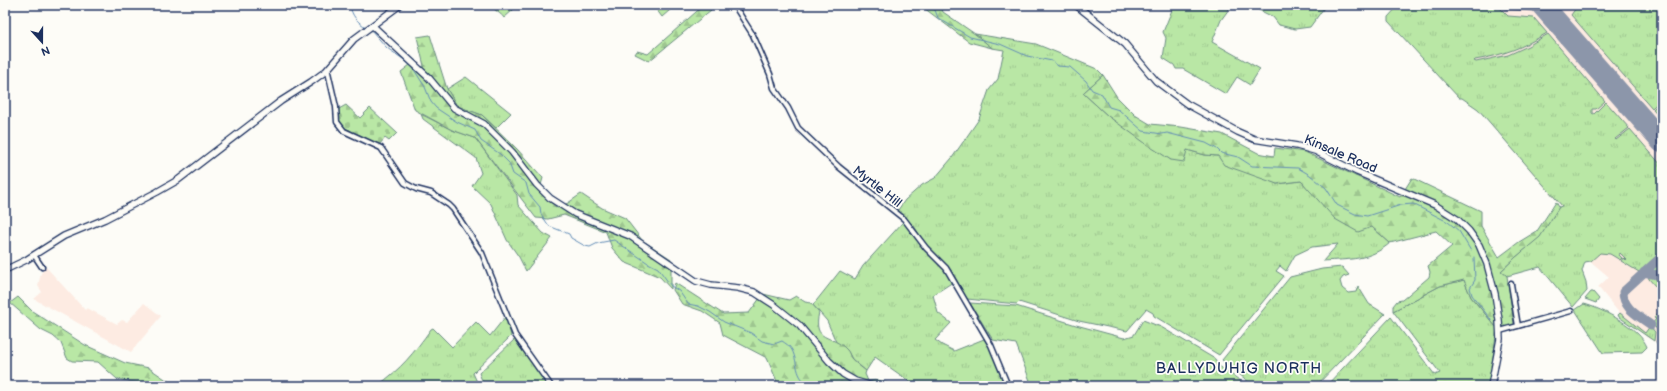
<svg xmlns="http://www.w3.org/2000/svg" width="1667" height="391" viewBox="0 0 1667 391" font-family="'Balsamiq Sans',sans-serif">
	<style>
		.built { fill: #fdebe2 }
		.grass { fill: url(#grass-tufts); stroke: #6a8b82 }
		.forest { fill: url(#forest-firs); stroke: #6a8b82 }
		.cemetery { fill: url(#cemetery-stones); stroke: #6a8b82 }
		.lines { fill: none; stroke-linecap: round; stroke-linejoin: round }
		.stream { stroke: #628cb6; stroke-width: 1 }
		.taxiway { stroke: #8c96aa; stroke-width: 9 }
		.runway { stroke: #8c96aa; stroke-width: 22 }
		.street-casing { stroke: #1b2f5e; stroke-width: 7 }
		.secondary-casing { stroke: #1b2f5e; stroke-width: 8 }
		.street { stroke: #fdfcf7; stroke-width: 4 }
		.secondary { stroke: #fdfcf7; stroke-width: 5.5 }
		.labels { text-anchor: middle; stroke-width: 3.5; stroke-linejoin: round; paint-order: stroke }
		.street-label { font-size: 13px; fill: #1b2f5e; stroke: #fdfcf7 }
		.quarter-label { font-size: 15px; letter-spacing: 1px; fill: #1b2f5e; stroke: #fdfcf7 }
	</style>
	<defs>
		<pattern id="grass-tufts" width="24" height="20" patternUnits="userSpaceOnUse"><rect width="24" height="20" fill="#b9e7a5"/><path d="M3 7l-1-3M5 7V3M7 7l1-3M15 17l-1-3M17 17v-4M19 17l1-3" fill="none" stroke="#9ec690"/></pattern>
		<pattern id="forest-firs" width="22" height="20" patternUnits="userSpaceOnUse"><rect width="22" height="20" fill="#b9e7a5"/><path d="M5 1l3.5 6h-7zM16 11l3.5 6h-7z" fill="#9ec690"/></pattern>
		<pattern id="cemetery-stones" width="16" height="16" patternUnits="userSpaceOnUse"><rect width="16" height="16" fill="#b9e7a5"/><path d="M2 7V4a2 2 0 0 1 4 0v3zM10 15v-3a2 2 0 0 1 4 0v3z" fill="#9ec690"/></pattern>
	</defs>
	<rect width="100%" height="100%" fill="#fdfcf7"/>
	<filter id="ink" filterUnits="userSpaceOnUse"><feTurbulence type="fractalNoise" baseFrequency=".025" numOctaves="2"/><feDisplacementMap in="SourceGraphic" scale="8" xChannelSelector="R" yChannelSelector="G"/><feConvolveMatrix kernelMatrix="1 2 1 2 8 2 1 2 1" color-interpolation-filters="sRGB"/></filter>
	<g filter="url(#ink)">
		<path class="built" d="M1399 5H1660L1662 7V339L1657 343 1648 338 1620 314 1598 287 1609 277 1589 260 1562 207 1478 109 1462 98H1459L1388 21V17Z
			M46 267 85 310 87 308 117 324 122 320 127 322 144 303 161 316 131 352 34 299 42 292 38 286 41 273Z"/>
		<path class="grass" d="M492 5H516L513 10 504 18C501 13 495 12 492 5Z
			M1174 5H1232L1221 20 1212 42 1260 69 1250 85 1237 77 1226 94 1183 69H1176L1174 65 1163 58 1166 38 1163 32Z
			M1249 5H1326L1310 27 1295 29 1279 25 1273 17Z
			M1399 5H1497L1508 16 1534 18 1547 33C1522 48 1503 55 1475 60L1474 61 1476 62 1508 55 1528 46 1548 34 1605 101 1596 109H1592V113L1594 114 1606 102 1629 128 1615 139 1616 140 1630 129 1662 166V252L1639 272 1621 261 1623 258 1626 261 1627 260 1620 253 1619 255 1622 258 1620 260 1610 254 1600 253 1591 261 1585 262 1582 271 1586 282 1587 291 1573 307 1540 267 1507 276 1501 271 1516 257 1539 237 1559 207 1562 206 1478 109 1462 98H1459L1388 21V17Z
			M1578 5H1660L1662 8V99L1652 108 1571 15Z
			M975 34 1036 44 1097 69 1103 75 1083 93 1108 116 1171 160 1187 150 1205 155 1218 156 1277 184 1301 181 1318 198 1372 227 1390 243C1369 261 1349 259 1323 261L1338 244 1312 247 1295 255 1286 271 1280 266 1276 271 1284 276 1219 355 1154 316 1153 313 1146 309 1127 331 1079 321 1019 302 1017 304 967 299 951 270 944 262 926 245 914 226 898 210 905 200 922 185 935 178 952 158 979 119 989 90 998 79 1004 50 992 48Z
			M466 77 511 113 496 128 482 115 457 106 447 89Z
			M1662 101V119L1653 109Z
			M421 114 452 130 475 138 517 195 518 205 543 233 552 238 526 271 519 257 507 240 491 204 472 186 481 173 476 158 423 119Z
			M903 222 912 231 923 249 946 271 953 282 933 295 938 313 951 323 935 340 942 345 954 351 984 339 990 348 1005 386H916L875 357 866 371 852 359 847 350 836 342 827 321 813 305 840 271 855 279 863 266Z
			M1662 260V271L1657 274 1649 272Z
			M1342 267 1349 275 1343 277 1340 281 1342 288 1348 293 1356 292 1358 286 1369 304 1385 314 1316 386H1257L1250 383 1222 360 1290 277 1322 269Z
			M1648 275 1656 277 1658 282 1662 284V294L1649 279Z
			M1464 280 1471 297 1497 328 1489 386H1326L1391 317 1435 375 1440 373 1393 311 1440 286Z
			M1591 292H1593L1599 299 1596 303 1585 299Z
			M970 303 1016 306 1076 325 1124 338 1134 335 1143 320 1161 327 1215 359 1219 366 1248 386H1032L1016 344 993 340Z
			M1584 304C1603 309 1640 328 1647 347L1642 352 1603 353 1575 310Z
			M1662 308V350L1656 342C1661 336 1658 329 1652 324L1656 319 1654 318Z
			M1620 313 1645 333 1650 326 1655 332 1654 341 1619 317 1618 315Z
			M506 316 511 336 473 373 477 382 473 386H377C402 368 413 354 431 329L433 328 452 347 476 322 490 336Z
			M514 340H517L545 378 548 386H478L483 383 479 373Z"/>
		<path class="forest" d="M653 5H666L670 10 662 17Z
			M704 5H717L649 61 635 54 637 51 648 54Z
			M920 5H940L943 12 975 34 992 48 969 42Z
			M430 35 447 89 457 106 482 115 517 149 543 178 539 192 557 208 568 203 581 194 602 208 625 218 642 240 671 259V289L660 277 624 262 612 248 606 232 564 215 548 219 536 218 475 138 452 130 415 110 401 72 415 61 422 67 424 66 417 37Z
			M1103 75 1117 97 1135 115 1150 124 1181 127 1222 134 1258 153 1274 156 1275 148 1305 152 1400 197 1412 178 1481 211V226L1499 257 1519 242 1537 231 1556 202 1559 207 1540 237 1516 257 1501 271 1507 276 1514 324 1497 328 1471 297 1464 280 1440 286 1393 311V306L1397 301 1402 300 1429 277 1430 272 1428 266 1452 246 1436 231 1390 243 1372 227 1358 232 1335 219 1301 181 1277 184 1224 165 1218 156 1205 155 1187 150 1184 162 1171 160 1149 146 1108 116 1083 93Z
			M675 283 723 314 749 313 763 294 789 300 796 296 805 302 811 303 819 312C812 344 832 333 847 350 849 352 850 356 851 358 855 363 861 367 866 371L865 374 868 381 878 380 896 386H779L767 358 723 335 720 323 702 311 682 304 673 290Z
			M18 297 32 311 85 345 125 363 149 368 168 381 187 386H142L140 383 117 379 98 362 72 361 67 358 61 343 53 336 41 330 10 303Z"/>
		<path class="cemetery" d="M346 105 360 118 370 108 397 133 389 141 385 138 379 145 354 135 350 130 344 128 338 121 337 110Z"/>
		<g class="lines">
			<path class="stream" d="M350 5C351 15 358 23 366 27
				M927 5 935 10 938 18 970 37 1000 44 1027 56 1052 61 1058 66 1070 67 1086 81 1092 90 1102 94 1109 107 1119 110 1143 131 1162 134 1167 133 1206 143 1217 149 1221 153 1238 157 1252 166 1298 168 1310 175 1326 188 1337 205 1355 214 1367 216 1401 205 1413 204 1448 222 1459 231 1471 251
				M371 30 387 48 403 59 413 68 425 87 431 102 436 108 457 122 475 130 481 141 500 154 509 163 513 174 526 183 529 194 540 207 541 214 549 226 569 234 571 238 585 246 590 247 598 243 614 240 648 263 658 268 671 286 679 291 688 304 698 306 710 312 724 322 751 333 762 341 774 344 782 341C785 343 790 346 792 350 799 364 794 381 814 386
				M1474 257 1475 280 1470 288 1472 295 1491 320"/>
			<path class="taxiway" d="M1505 5 1534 7 1547 11
				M1644 272 1657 275
				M1651 325C1639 316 1623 309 1623 292L1662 256"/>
			<path class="runway" d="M1542 5 1662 142"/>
			<g class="street-casing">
				<path id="street" d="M734 5 753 35 770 74 774 88 788 108 798 128 839 167 904 219 926 248 946 268 991 345 1008 386
					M326 71 328 72 336 107 337 122 344 131 381 148 405 183 416 189 431 193 449 205 453 209 482 253 515 335 551 386
					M34 255 42 267
					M1511 284 1518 326
					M1500 331 1571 311"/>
			</g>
			<g class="secondary-casing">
				<path id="secondary" d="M1076 5 1125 44 1156 81 1187 104 1238 132 1254 139 1297 146 1315 151 1357 172 1435 205 1457 219 1469 231 1479 245 1487 264 1495 294 1499 320 1500 339 1491 386
					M373 26 429 78 454 108 484 124 512 152 537 185 550 198 575 214 630 236 696 281 711 285 738 288 754 292 774 305 799 325 829 361 843 374 855 381 872 386
					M5 270 26 260 64 236 105 219 157 192 178 180 281 101 311 82 326 71 354 39 400 5"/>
			</g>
			<use href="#street" class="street"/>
			<use href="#secondary" class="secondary"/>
		</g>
	</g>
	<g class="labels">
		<g class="street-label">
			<text transform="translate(1341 153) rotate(23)" y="5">Kinsale Road</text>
			<text transform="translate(878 186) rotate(38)" y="5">Myrtle Hill</text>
		</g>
		<g class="quarter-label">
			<text x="1239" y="373">BALLYDUHIG NORTH</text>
		</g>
	</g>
	<rect width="1667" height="391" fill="none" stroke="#fdfcf7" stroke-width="20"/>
	<rect x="10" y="10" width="1647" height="371" fill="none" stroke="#1b2f5e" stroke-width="1.5" filter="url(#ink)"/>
	<g transform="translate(42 42) rotate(159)" stroke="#fdfcf7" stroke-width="3" paint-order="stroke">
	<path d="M0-3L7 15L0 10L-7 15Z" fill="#1b2f5e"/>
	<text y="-6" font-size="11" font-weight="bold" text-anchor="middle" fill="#1b2f5e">N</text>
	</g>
</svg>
